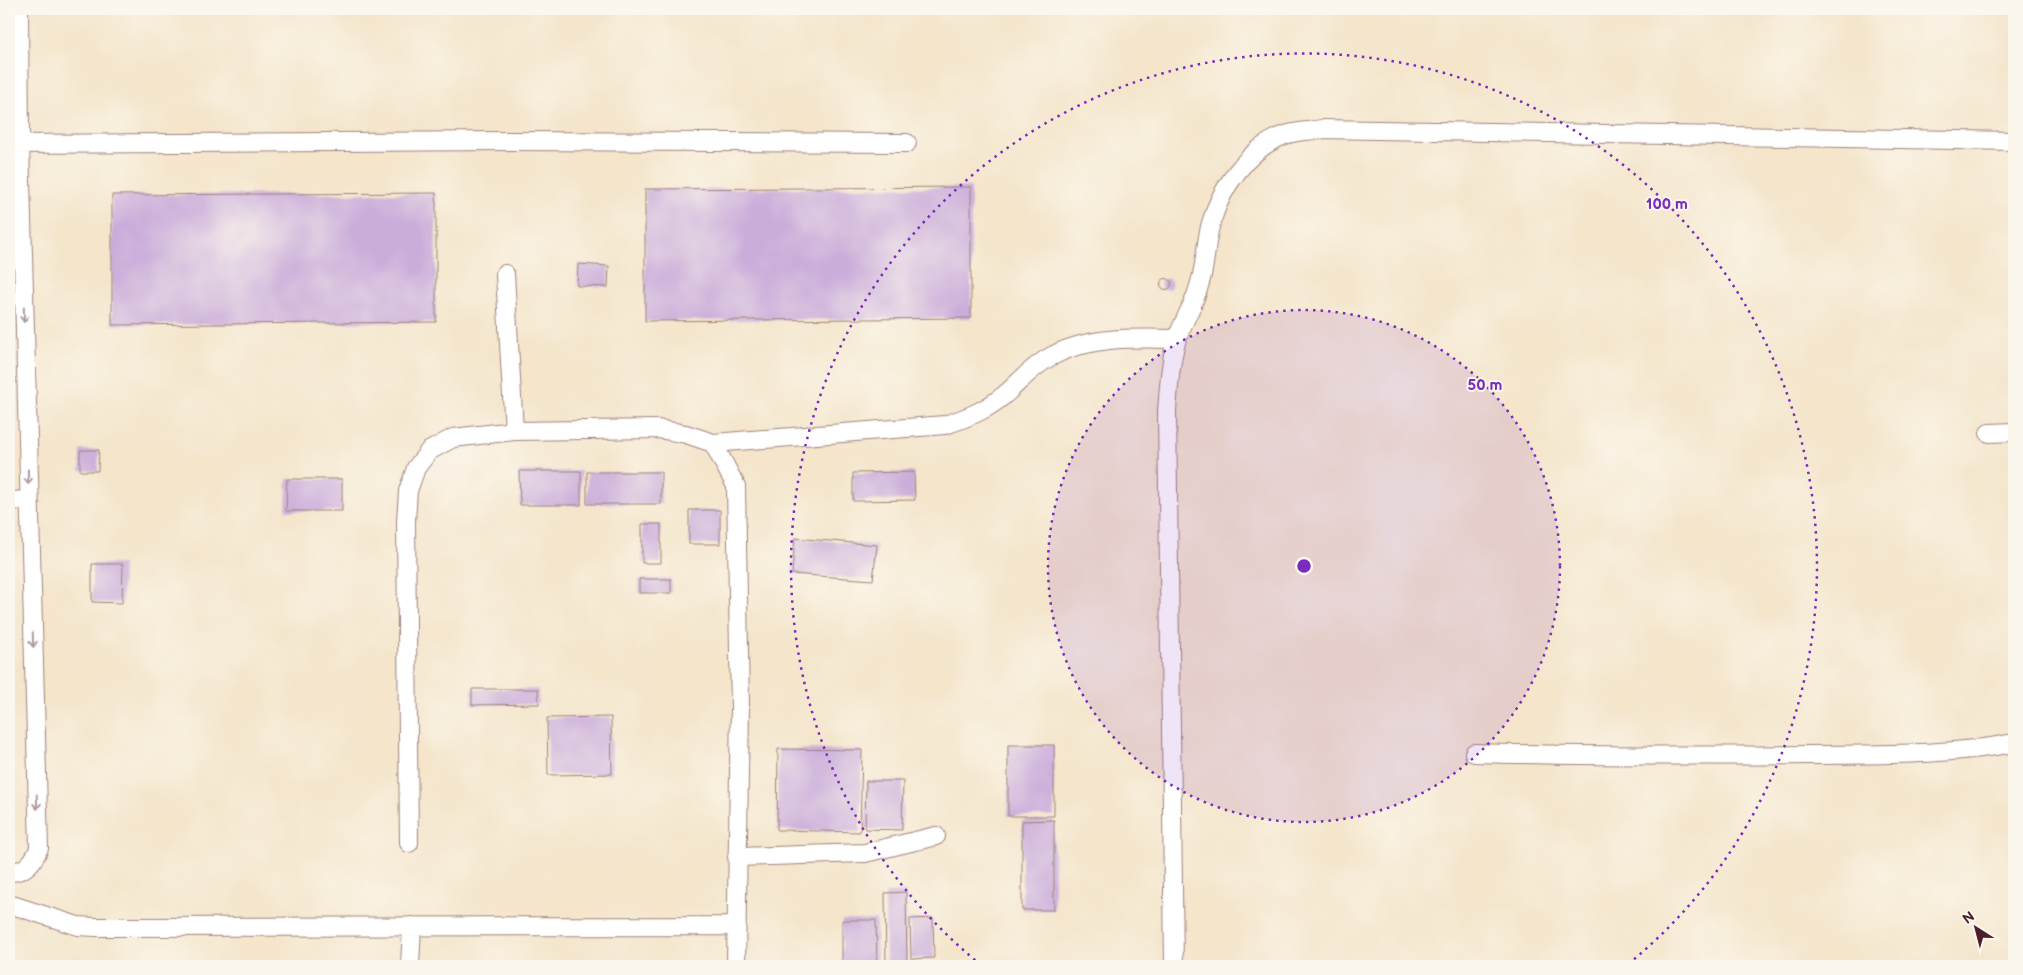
<svg xmlns="http://www.w3.org/2000/svg" width="2023" height="975" viewBox="0 0 2023 975" font-family="'Balsamiq Sans',sans-serif">
	<style>
		.building { fill: #cbadda }
		.lines { fill: none; stroke-linecap: round; stroke-linejoin: round }
		.service-casing { stroke: #9f827b; stroke-width: 20 }
		.service { stroke: #fff; stroke-width: 18 }
		.oneway { stroke: #ae9aa0 }
		.ring { fill: none; stroke: #7b2cbf; stroke-width: 2.5; stroke-dasharray: 2.5 5 }
		.centre { fill: #7b2cbf; stroke: #fbf7ec; stroke-width: 2.5 }
		.ring-label { font-size: 15px; text-anchor: middle; font-weight: bold; fill: #7b2cbf; stroke: #fbf7ec; stroke-width: 4; stroke-linejoin: round; paint-order: stroke }
	</style>
	<rect width="100%" height="100%" fill="#fbf7ec"/>
	<filter id="ink" filterUnits="userSpaceOnUse"><feTurbulence type="fractalNoise" baseFrequency=".02" numOctaves="2"/><feDisplacementMap in="SourceGraphic" scale="10" xChannelSelector="R" yChannelSelector="G"/><feConvolveMatrix kernelMatrix="1 2 1 2 8 2 1 2 1" color-interpolation-filters="sRGB"/></filter>
	<filter id="wash" filterUnits="userSpaceOnUse"><feTurbulence type="fractalNoise" baseFrequency=".0096" numOctaves="4" result="noise"/><feDisplacementMap in="SourceGraphic" scale="20" xChannelSelector="R" yChannelSelector="G"/><feGaussianBlur stdDeviation="1.12" result="paint"/><feColorMatrix in="noise" values="0 0 0 0 0 0 0 0 0 0 0 0 0 0 0 0 0 1.4 0 .05"/><feComposite in="paint" operator="in"/></filter>
	<g filter="url(#wash)">
		<rect width="100%" height="100%" fill="#f4e5cb"/>
		<g id="blocks">
			<path class="building" d="M971 187V318L645 321V189Z
				M436 193V322L112 325V195Z
				M578 264 609 266 608 287 577 286Z
				M1160.5 284a5.5 5.5 0 1 1 11 0a5.5 5.5 0 1 1-11 0Z
				M80 450H99L98 471H80Z
				M519 471H581V505H520Z
				M587 472H661V504H587Z
				M914 472 915 500 853 501V473Z
				M287 479H342V511H286Z
				M689 510H720V544H689Z
				M642 524H661V563H642Z
				M795 538 877 545 873 580 792 574Z
				M92 564H123L122 603 92 602Z
				M639 579H671V593H639Z
				M472 689H538L539 704 472 705Z
				M611 717 612 774 548 775 547 718Z
				M1008 745H1054V816H1008Z
				M778 749 862 750 860 832 777 830Z
				M866 781H903L902 830 865 829Z
				M1054 820V910H1022V821Z
				M906 892 907 966H886L885 893Z
				M933 918 934 958 911 959 910 919Z
				M842 920H876L877 966H842Z"/>
		</g>
	</g>
	<g filter="url(#ink)">
		<use href="#blocks" fill-opacity="0" stroke="#9f827b" stroke-width="1"/>
		<g class="lines">
			<g class="service-casing">
				<path id="service" d="M9 144 510 141 907 143
					M505 274 514 431
					M1989 433 2014 432
					M713 443 736 486 740 706 736 966
					M9 501 29 500
					M1474 753C1585 756 1696 756 1807 755 1876 754 1946 756 2014 743
					M409 843 406 521 408 491 416 468 429 451 453 438 514 431 658 429 686 434 713 443 945 425C966 418 985 411 1003 396 1019 383 1030 368 1050 357 1088 336 1134 338 1177 339
					M737 857 865 853 936 836
					M9 872C25 872 33 863 39 848L20 144 19 9
					M9 904 78 926 95 927 737 926
					M410 966 412 926
					M1174 966 1167 411C1169 387 1170 361 1177 339 1183 321 1194 305 1199 286 1206 266 1205 243 1211 223 1221 188 1248 148 1285 135 1296 131 1310 131 1322 129L2014 141"/>
			</g>
			<use href="#service" class="service"/>
		</g>
		<defs><path id="oneway-shaft" d="M-6 0H5M1.5-3L5.5 0L1.5 3" fill="none" stroke-width="1.6" stroke-linecap="round" stroke-linejoin="round" transform="scale(1.25)"/></defs>
		<g class="oneway">
			<use href="#oneway-shaft" transform="translate(24 315) rotate(89)"/>
			<use href="#oneway-shaft" transform="translate(28 477) rotate(89)"/>
			<use href="#oneway-shaft" transform="translate(33 640) rotate(88)"/>
			<use href="#oneway-shaft" transform="translate(37 802) rotate(88)"/>
		</g>
	</g>
	<circle cx="1304" cy="566" r="256" fill="#7b2cbf" fill-opacity=".12"/>
	<g class="ring">
		<circle cx="1304" cy="566" r="256"/>
		<path d="M981 965A513 513 0 1 1 1627 965"/>
	</g>
	<circle cx="1304" cy="566" r="8" class="centre"/>
	<g class="ring-label">
		<text x="1667" y="209">100 m</text>
		<text x="1485" y="390">50 m</text>
	</g>
	<rect width="2023" height="975" fill="none" stroke="#fbf7ec" stroke-width="30"/>
	<g transform="translate(1976 928) rotate(324)" stroke="#fbf7ec" stroke-width="4" paint-order="stroke">
	<path d="M0-4L9 19L0 12L-9 19Z" fill="#4a1f2b"/>
	<text y="-8" font-size="14" font-weight="bold" text-anchor="middle" fill="#4a1f2b">N</text>
	</g>
</svg>
